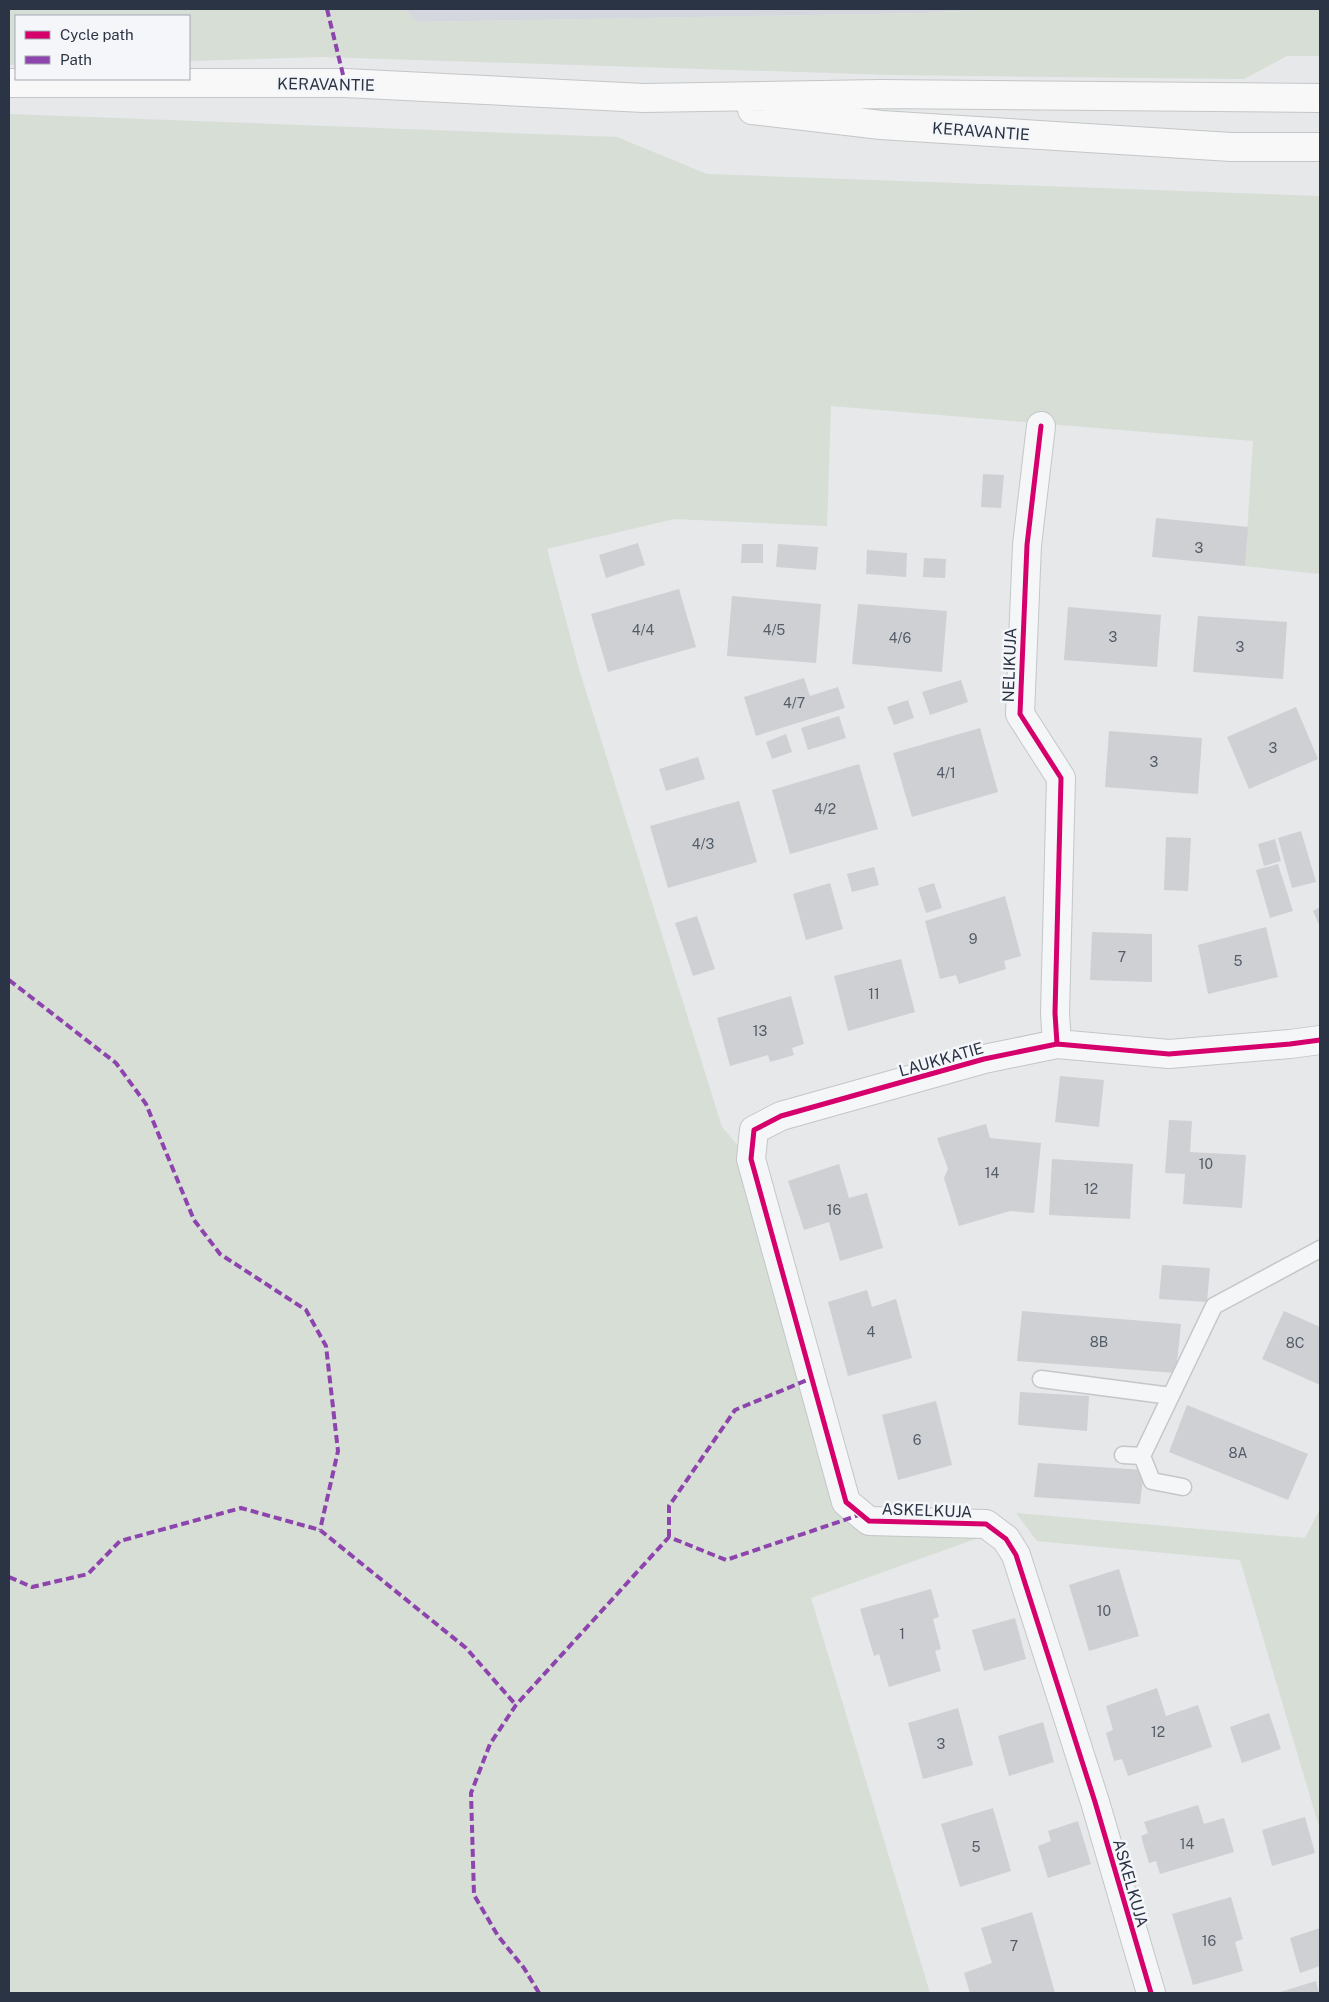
<svg xmlns="http://www.w3.org/2000/svg" width="1329" height="2002" viewBox="0 0 1329 2002" font-family="'Public Sans',sans-serif">
	<style>
		.built { fill: #d4d7dd }
		.green { fill: #d6ded6 }
		.building { fill: #ced0d3 }
		.lines { fill: none; stroke-linecap: round; stroke-linejoin: round }
		.service-casing { stroke: #c4c6c8; stroke-width: 19 }
		.minor-casing { stroke: #c4c6c8; stroke-width: 30 }
		.secondary-casing { stroke: #c4c6c8; stroke-width: 30 }
		.service { stroke: #f5f6f7; stroke-width: 16 }
		.minor { stroke: #f5f6f7; stroke-width: 28 }
		.secondary { stroke: #f8f8f8; stroke-width: 28 }
		.quiet { stroke: #8e44ad; stroke-width: 4; stroke-dasharray: 8 4; stroke-linecap: butt }
		.cycleway-casing { stroke: #f4f6f9; stroke-width: 8 }
		.cycleway { stroke: #d6006c; stroke-width: 5 }
		.labels { text-anchor: middle; stroke-width: 5; stroke-linejoin: round; paint-order: stroke }
		.number-label { font-size: 14px; fill: #545c69 }
		.street-label { font-size: 16px; fill: #2b3445; stroke: #f4f6f9 }
	</style>
	<rect width="100%" height="100%" fill="#e6e8ea"/>
	<path class="built" d="M405 9H991L926 13 417 22Z"/>
	<path class="green" d="M9 9H405L417 22 926 13 991 9H1320V56H1287L1244 79 893 75 324 57 189 61V16H16V65H9Z
		M9 114 617 137 707 174 1320 196V574L1245 566 1253 441 831 406 827 526 674 519 547 549 579 669 722 1127 749 1159 850 1520 974 1524 978 1538 811 1598 930 1993H9Z
		M1320 1509V1830L1240 1560 1037 1541 1016 1513 1305 1538Z"/>
	<path class="building" d="M983 474 1004 475 1001 508 981 507Z
		M1156 518 1248 527 1245 566 1152 557Z
		M638 543 645 565 606 578 599 555Z
		M742 544H763V563H741Z
		M778 544 818 547 816 570 776 567Z
		M867 550 907 553 906 577 866 574Z
		M924 558 946 559 945 578 923 577Z
		M679 589 696 647 608 672 591 614Z
		M732 596 821 604 816 663 727 656Z
		M858 604 947 611 942 672 852 664Z
		M1068 607 1161 615 1157 667 1064 660Z
		M1198 616 1287 622 1283 679 1193 672Z
		M804 678 810 696 838 687 845 708 756 736 744 697Z
		M961 680 968 702 930 715 922 692Z
		M908 700 914 718 894 725 887 707Z
		M1296 707 1318 759 1249 789 1227 737Z
		M839 716 846 738 808 750 801 728Z
		M980 728 998 792 912 817 893 753Z
		M1109 731 1202 738 1198 794 1105 787Z
		M786 734 792 752 772 759 766 742Z
		M698 757 705 779 666 791 659 769Z
		M859 764 878 829 790 854 772 790Z
		M739 801 757 862 668 888 650 826Z
		M1301 831 1316 882 1292 888 1278 838Z
		M1166 837 1191 838 1188 891 1164 890Z
		M1275 839 1281 861 1264 866 1258 844Z
		M1278 864 1293 911 1270 918 1256 870Z
		M874 867 879 885 852 892 847 874Z
		M830 883 843 929 806 940 793 894Z
		M934 883 942 908 926 913 918 888Z
		M1005 896 1021 956 1004 961 1006 969 959 984 956 975 940 979 925 921Z
		M1320 907V927L1313 911Z
		M697 916 715 969 693 976 675 923Z
		M1266 927 1278 977 1208 994 1198 945Z
		M1092 932 1152 934V982L1090 980Z
		M901 959 915 1012 848 1031 834 976Z
		M791 996 804 1044 792 1048 794 1055 770 1062 768 1055 730 1066 717 1018Z
		M1060 1076 1104 1080 1099 1127 1055 1122Z
		M1169 1120 1192 1121 1190 1152 1246 1155 1242 1208 1183 1204 1185 1174 1165 1173Z
		M986 1124 990 1138 1041 1143 1034 1213 1010 1211 959 1226 944 1178 948 1169 937 1138Z
		M1052 1159 1133 1164 1130 1219 1049 1215Z
		M839 1164 849 1198 867 1193 883 1248 840 1261 829 1222 804 1230 788 1181Z
		M1162 1265 1210 1268 1207 1302 1159 1299Z
		M867 1290 872 1307 896 1299 912 1358 848 1376 828 1302Z
		M1022 1311 1181 1324 1176 1373 1017 1361Z
		M1284 1311 1320 1327V1385L1262 1359Z
		M1020 1392 1089 1396 1087 1431 1018 1425Z
		M936 1401 952 1465 898 1480 882 1415Z
		M1187 1405 1308 1454 1288 1500 1169 1452Z
		M1038 1463 1144 1470 1140 1504 1034 1497Z
		M1119 1569 1139 1636 1089 1651 1069 1585Z
		M931 1589 939 1617 933 1619 941 1649 935 1651 941 1671 889 1687 879 1654 874 1656 860 1609Z
		M1015 1618 1026 1659 984 1671 972 1630Z
		M1157 1688 1166 1716 1198 1705 1212 1747 1128 1776 1122 1759 1114 1761 1106 1733 1113 1730 1106 1706Z
		M958 1708 973 1765 923 1779 908 1723Z
		M1269 1713 1281 1749 1242 1763 1230 1727Z
		M1043 1722 1054 1762 1009 1776 998 1736Z
		M1198 1805 1204 1824 1224 1818 1234 1852 1160 1874 1156 1861 1149 1863 1141 1836 1148 1833 1144 1822Z
		M993 1808 1011 1871 960 1887 941 1824Z
		M1305 1817 1315 1853 1272 1866 1262 1830Z
		M1078 1821 1091 1864 1048 1878 1038 1846 1051 1841 1048 1831Z
		M1231 1897 1243 1939 1235 1942 1243 1971 1193 1985 1172 1914Z
		M1032 1912 1055 1993H970L964 1973 992 1963 981 1928Z
		M1320 1928V1966L1300 1973 1290 1938Z
		M1316 1981 1319 1993H1277Z"/>
	<g class="lines">
		<g class="service-casing">
			<path id="service" d="M1041 1379 1171 1396
				M1123 1455 1142 1456 1214 1306 1320 1249
				M1142 1456 1152 1481 1183 1487"/>
		</g>
		<g class="minor-casing">
			<path id="minor" d="M1041 426 1027 545 1020 714 1061 778 1055 1013 1057 1044
				M1151 1993 1095 1802 1016 1555 1006 1539 986 1524 869 1521 846 1502 751 1159 754 1130 781 1116 984 1059 1057 1044 1169 1054 1290 1044 1320 1040"/>
		</g>
		<g class="secondary-casing">
			<path id="secondary" d="M9 83H345L644 98 880 94 1320 98
				M752 110 881 125 1231 147H1320"/>
		</g>
		<use href="#service" class="service"/>
		<use href="#minor" class="minor"/>
		<use href="#secondary" class="secondary"/>
		<path class="quiet" d="M327 9 345 83
			M9 980 116 1063 146 1104 194 1220 220 1254 306 1310 326 1346 338 1451 320 1530
			M669 1537V1506L735 1410 812 1378
			M9 1577 32 1587 88 1574 120 1541 241 1508 320 1530 466 1648 516 1705
			M539 1993 524 1968 498 1936 474 1895 471 1793 490 1744 516 1705 669 1537 726 1560 862 1514"/>
		<g class="cycleway-casing">
			<path id="cycleway" d="M1041 426 1027 545 1020 714 1061 778 1055 1013 1057 1044
				M1151 1993 1095 1802 1016 1555 1006 1539 986 1524 869 1521 846 1502 751 1159 754 1130 781 1116 984 1059 1057 1044 1169 1054 1290 1044 1320 1040"/>
		</g>
		<use href="#cycleway" class="cycleway"/>
	</g>
	<g class="labels">
		<g class="number-label">
			<text x="1199" y="553">3</text>
			<text x="643" y="635">4/4</text>
			<text x="774" y="635">4/5</text>
			<text x="1113" y="642">3</text>
			<text x="900" y="643">4/6</text>
			<text x="1240" y="652">3</text>
			<text x="794" y="708">4/7</text>
			<text x="1273" y="753">3</text>
			<text x="1154" y="767">3</text>
			<text x="946" y="778">4/1</text>
			<text x="825" y="814">4/2</text>
			<text x="703" y="849">4/3</text>
			<text x="973" y="944">9</text>
			<text x="1122" y="962">7</text>
			<text x="1238" y="966">5</text>
			<text x="874" y="999">11</text>
			<text x="760" y="1036">13</text>
			<text x="1206" y="1169">10</text>
			<text x="992" y="1178">14</text>
			<text x="1091" y="1194">12</text>
			<text x="834" y="1215">16</text>
			<text x="871" y="1337">4</text>
			<text x="1099" y="1347">8B</text>
			<text x="1295" y="1348">8C</text>
			<text x="917" y="1445">6</text>
			<text x="1238" y="1458">8A</text>
			<text x="1104" y="1616">10</text>
			<text x="902" y="1639">1</text>
			<text x="1158" y="1737">12</text>
			<text x="941" y="1749">3</text>
			<text x="1187" y="1849">14</text>
			<text x="976" y="1852">5</text>
			<text x="1209" y="1946">16</text>
			<text x="1014" y="1951">7</text>
		</g>
		<g class="street-label">
			<text transform="translate(326 84) rotate(1)" y="6">KERAVANTIE</text>
			<text transform="translate(981 131) rotate(4)" y="6">KERAVANTIE</text>
			<text transform="translate(1009 665) rotate(-88)" y="6">NELIKUJA</text>
			<text transform="translate(941 1059) rotate(-16)" y="6">LAUKKATIE</text>
			<text transform="translate(927 1510) rotate(2)" y="6">ASKELKUJA</text>
			<text transform="translate(1131 1883) rotate(74)" y="6">ASKELKUJA</text>
		</g>
	</g>
	<rect width="1329" height="2002" fill="none" stroke="#2b3445" stroke-width="20"/>
	<rect x="15" y="15" width="175" height="65" fill="#f4f6f9" stroke="#a4a8b1"/>
	<rect x="25" y="31" width="25" height="8" fill="#d6006c" stroke="#a4a8b1"/>
	<text x="60" y="40" font-size="15" fill="#2b3445">Cycle path</text>
	<rect x="25" y="56" width="25" height="8" fill="#8e44ad" stroke="#a4a8b1"/>
	<text x="60" y="65" font-size="15" fill="#2b3445">Path</text>
</svg>
